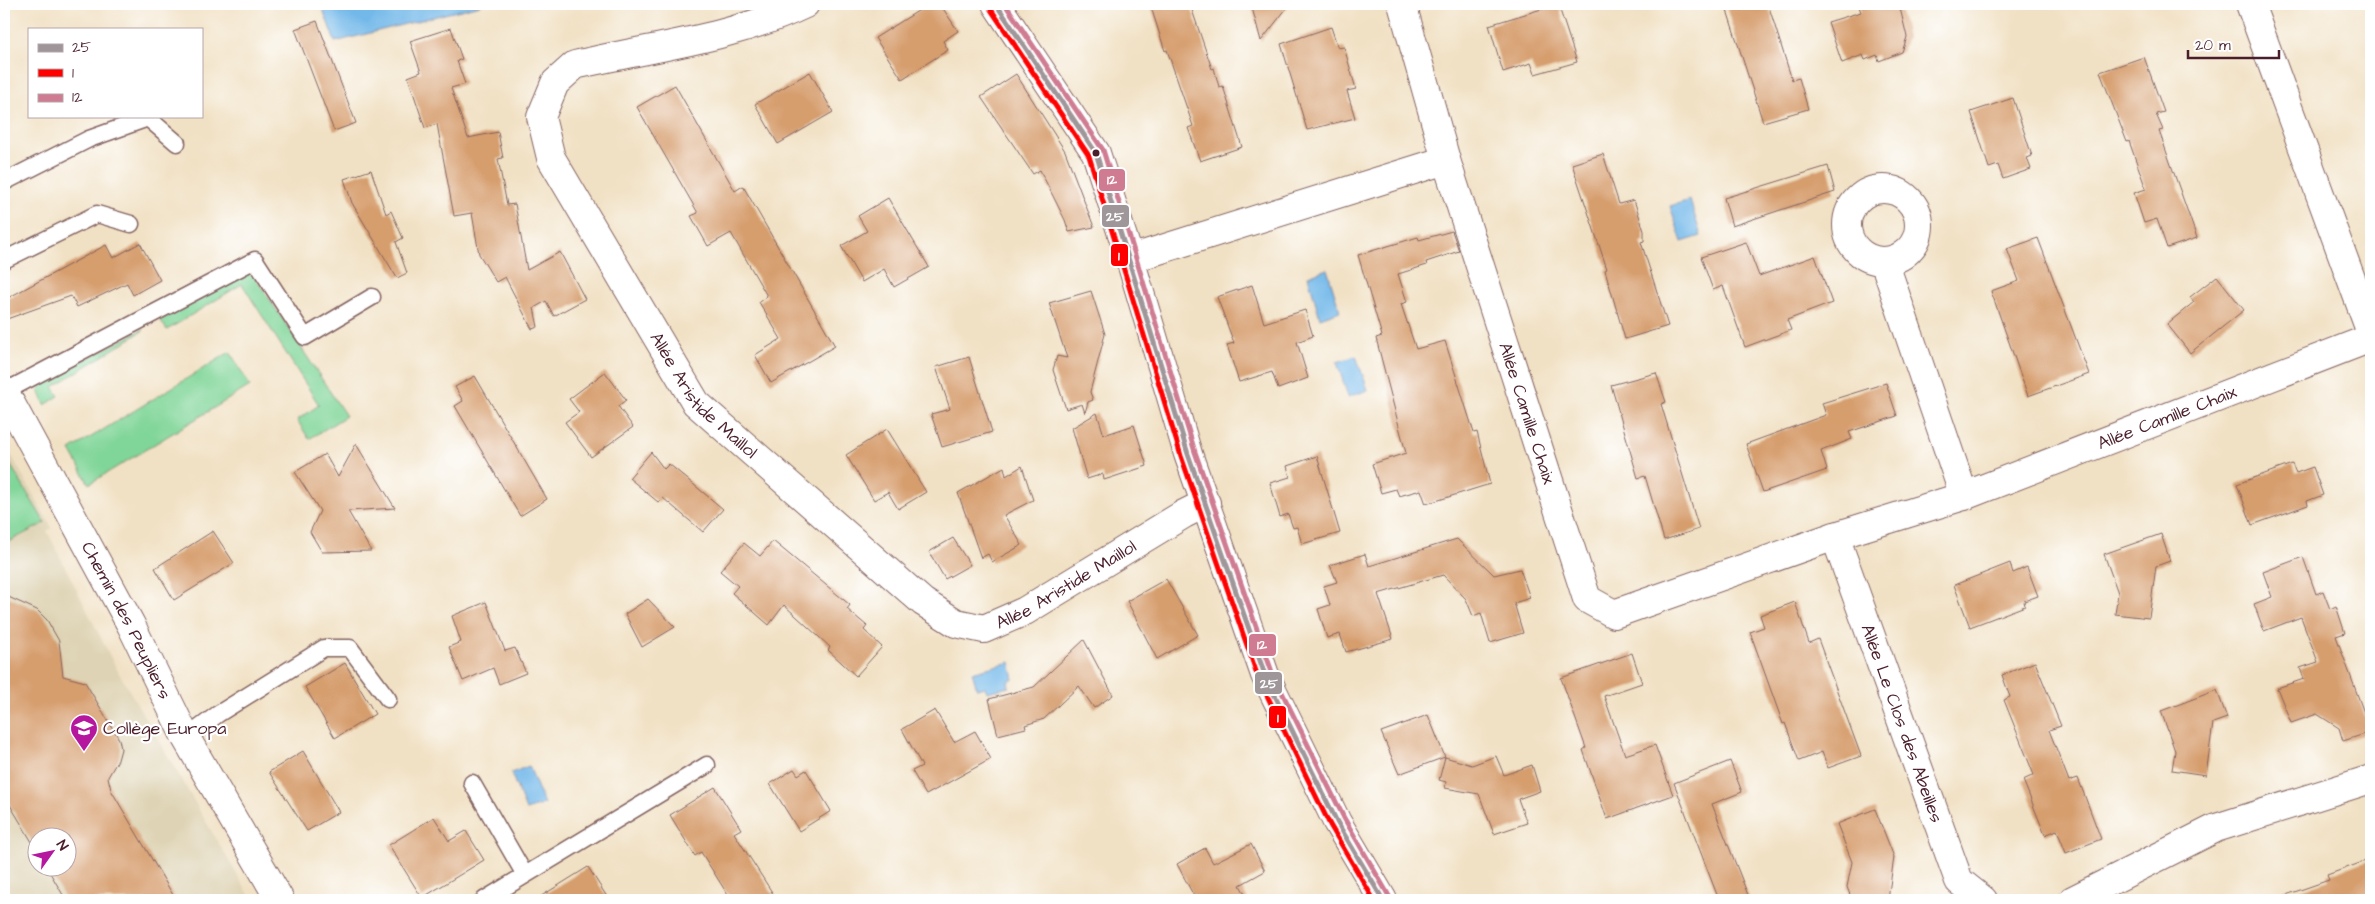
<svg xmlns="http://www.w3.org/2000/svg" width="2375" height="904" viewBox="0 0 2375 904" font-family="'Architects Daughter',sans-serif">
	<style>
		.built { fill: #ded3b4; fill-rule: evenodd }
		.green { fill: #80d598; stroke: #657a62 }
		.water { fill: #72b8e9; stroke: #5e6c8a }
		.building { fill: #d69d6d }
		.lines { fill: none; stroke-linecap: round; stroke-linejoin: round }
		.lane-casing { stroke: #846361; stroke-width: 19 }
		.street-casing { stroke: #846361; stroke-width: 30 }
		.lane { stroke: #fff; stroke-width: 16 }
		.street { stroke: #fff; stroke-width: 28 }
		.bus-1-casing { stroke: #fff; stroke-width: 9 }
		.bus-2-casing { stroke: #fff; stroke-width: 9 }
		.bus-3-casing { stroke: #fff; stroke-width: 9 }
		.bus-1 { stroke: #9f9699; stroke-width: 5 }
		.bus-2 { stroke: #f00; stroke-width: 5 }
		.bus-3 { stroke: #cf7c92; stroke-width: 5 }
		.bus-dot { fill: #4a1f2b; stroke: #fff; stroke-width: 2 }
		.labels { text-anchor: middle; stroke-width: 4.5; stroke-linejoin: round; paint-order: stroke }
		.street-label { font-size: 18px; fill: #4a1f2b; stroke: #fff }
		.poi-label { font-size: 18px; fill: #4a1f2b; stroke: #fff; text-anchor: start }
		.line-badge { stroke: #fff; stroke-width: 2 }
		.badge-label { font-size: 14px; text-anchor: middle; font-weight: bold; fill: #fff }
	</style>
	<rect width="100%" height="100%" fill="#fff"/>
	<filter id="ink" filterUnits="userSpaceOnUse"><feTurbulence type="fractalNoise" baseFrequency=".02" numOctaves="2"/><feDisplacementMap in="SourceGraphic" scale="10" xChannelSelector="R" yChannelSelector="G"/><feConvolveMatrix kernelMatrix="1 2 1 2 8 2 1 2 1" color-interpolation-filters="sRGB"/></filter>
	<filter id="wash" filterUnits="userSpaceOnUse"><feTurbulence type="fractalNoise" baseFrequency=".0096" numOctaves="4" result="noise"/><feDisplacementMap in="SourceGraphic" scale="20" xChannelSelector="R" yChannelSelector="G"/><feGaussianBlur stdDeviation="1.12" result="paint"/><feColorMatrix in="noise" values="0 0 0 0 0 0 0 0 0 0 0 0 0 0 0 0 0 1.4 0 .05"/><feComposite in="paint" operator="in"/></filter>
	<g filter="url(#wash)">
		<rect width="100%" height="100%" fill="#f1e1c4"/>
		<path class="built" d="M4 442 52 528 47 531 116 668 252 900H4ZM38 836H68V866H38Z"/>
		<path class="green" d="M251 271 346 416 309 439 297 420 319 405 242 284 167 330 160 320Z
			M143 329 144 330 53 387 59 396 45 405 39 390 41 383Z
			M230 352 250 386 89 484 70 450Z
			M4 454 45 523 4 544Z"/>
		<path class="water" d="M321 4H480V5L335 42Z
			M1690 200 1701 236 1682 242 1670 206Z
			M1327 269 1340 311 1320 318 1308 276Z
			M1356 356 1368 390 1348 397 1337 362Z
			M1010 662 1014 679 1008 681 1009 687 987 692 985 687 977 689 972 672Z
			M529 766 544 804 526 810 511 773Z"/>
		<g id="blocks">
			<path class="building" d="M929 4H940L958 31 943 41 948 50 902 79 875 38Z
				M1150 4H1190L1212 69 1214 68 1219 87 1223 86 1242 147 1200 161 1188 128 1193 126 1167 50 1165 51Z
				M1251 4H1290L1261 41Z
				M1558 4 1577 62 1535 74 1531 63 1503 72 1489 25Z
				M1725 4H1768L1792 80 1799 78 1808 109 1763 122Z
				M1858 4H1899L1907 37 1902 52 1879 61 1877 55 1865 60 1863 55 1842 63 1828 22 1861 12Z
				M317 21 356 123 334 131 295 29Z
				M1331 27 1338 48 1344 47 1356 89 1347 91 1355 118 1307 130 1281 44Z
				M451 28 462 59 457 61 465 84 451 88 468 138 498 132 503 158 498 159 507 205 515 204 527 270 560 252 585 299 554 316 546 301 534 308 538 327 532 329 505 277 496 282 479 254 472 213 454 216 437 124 425 128 408 77 421 72 410 41Z
				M2144 57 2164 112 2156 114 2163 130 2159 131 2197 238 2167 248 2157 219 2144 223 2134 193 2146 189 2129 141 2127 142 2100 72Z
				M810 72 833 112 778 144 755 104Z
				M1016 74 1065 151 1094 227 1069 232 1065 220 1040 170 1033 174 981 97Z
				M675 85 735 191 743 186 835 346 771 383 755 355 781 339 759 302 767 296 731 233 708 246 691 216 698 213 637 107Z
				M2013 98 2032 156 2027 158 2031 169 2003 179 1998 165 1989 168 1971 112Z
				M1603 154 1619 204 1634 200 1644 231V241L1641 242 1668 326 1625 339 1605 270 1607 269 1572 164Z
				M1828 166 1835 192 1732 226 1724 198Z
				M371 170 386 214 391 211 403 238 396 242 407 273 397 278 352 203 344 179Z
				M888 198 929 267 894 287 884 269 862 282 841 246 867 231 858 216Z
				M1452 231 1459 251 1426 262 1427 265 1398 274 1407 302 1401 304 1416 349 1445 341 1474 433 1477 432 1490 484 1426 504 1421 490 1399 496 1396 489 1381 493 1372 464 1406 453 1376 338 1382 336 1358 255 1418 237 1419 240Z
				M2038 238 2089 374 2028 396 1991 291 2019 281 2007 249Z
				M1746 242 1759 276 1815 256 1832 303 1787 320 1791 330 1745 347 1723 286 1713 290 1701 257Z
				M140 243 160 280 133 295 127 283 77 307 71 296 4 320V300L106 245 113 258Z
				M2217 276 2244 310 2190 353 2167 324 2194 302 2190 297Z
				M1252 285 1264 323 1305 310 1313 336 1297 342 1308 378 1278 389 1272 372 1239 382 1227 345 1234 343 1217 297Z
				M1091 291 1105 334 1090 392 1093 400 1088 402 1085 413 1082 404 1066 409 1053 370 1057 356 1067 358 1049 303Z
				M969 357 992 432 942 447 931 414 950 409 936 367Z
				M605 372 626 400 618 406 633 427 591 457 565 422 579 412 569 399Z
				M1656 373 1666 402 1661 404 1699 529 1664 540 1645 476 1638 478 1611 385Z
				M475 376 547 499 520 516 455 406 463 401 455 387Z
				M1886 383 1897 416 1849 432 1852 439 1821 451 1827 470 1763 492 1746 444 1826 415 1822 403Z
				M1097 413 1104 435 1134 425 1147 466 1104 480 1103 474 1087 479 1072 428Z
				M887 429 926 492 898 509 888 492 874 500 846 455Z
				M356 444 395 508 348 511 371 551 322 552 310 532 320 511 295 472 325 454 338 477Z
				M651 452 664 469 669 464 723 509 703 532 663 498 658 502 629 478Z
				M1317 456 1340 533 1302 544 1297 527 1293 528 1288 514 1280 517 1270 483 1290 477 1287 466Z
				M2292 464 2296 473 2313 467 2323 495 2307 501 2308 505 2252 525 2237 484Z
				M1022 466 1033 500 1004 515 1022 545 992 562 988 554 981 558 958 493 1004 467 1006 476Z
				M213 531 234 563 174 600 155 568Z
				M2161 534 2170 561 2156 566 2149 618 2115 614 2118 593 2104 554Z
				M953 538 970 565 945 579 929 552Z
				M1457 539 1494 575 1520 569 1530 598 1514 603 1523 633 1490 643 1481 613 1473 616 1466 599 1443 575 1378 594 1393 639 1346 652 1340 634 1327 638 1318 609 1330 605 1324 586 1337 582 1330 565 1365 554 1369 566Z
				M773 541 850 605 847 609 867 626 864 630 882 647 856 676 828 650 830 647 784 605 769 625 732 593 738 586 720 571 744 543 760 556Z
				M2303 557 2316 594 2323 591 2330 609 2336 606 2345 633 2336 636 2371 732 2343 741 2339 728 2317 714 2291 723 2277 688 2304 679 2300 668 2318 662 2301 617 2264 631 2254 604 2272 597 2263 572Z
				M2010 563 2013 573 2027 567 2038 596 2024 601 2025 606 1970 627 1954 585Z
				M1166 579 1198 635 1157 659 1127 601Z
				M4 595 37 610 47 620 59 641 63 676 85 682 119 739 121 749 118 760 108 777 111 790 176 900H66L46 866H68V836H38V852L4 795Z
				M648 599 675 627 642 647 625 614Z
				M486 602 505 651 515 648 526 673 499 684 493 668 463 681 449 647 461 642 452 616Z
				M1795 602 1809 643 1818 639 1861 756 1828 768 1822 752 1799 761 1785 723 1783 724 1750 632 1764 627 1760 615Z
				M1084 640 1113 695 1094 708 1079 686 1044 719 1025 725 1026 728 998 735 989 699 1034 687Z
				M1632 653 1642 683 1604 696 1625 755 1655 745 1673 795 1607 819 1583 750 1586 748 1561 678Z
				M2035 662 2061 726 2049 730 2069 781 2078 778 2101 839 2066 853 2057 830 2045 835 2023 780 2034 775 2004 700 2010 697 2002 675Z
				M345 663 375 714 335 738 305 687Z
				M2217 690 2227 718 2213 723 2206 775 2172 770 2175 751 2161 711Z
				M935 710 954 742 975 731 991 759 926 795 912 771 922 766 902 729Z
				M1428 715 1445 757 1399 774 1381 732Z
				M303 751 339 812 307 831 269 772Z
				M1496 756 1504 775 1532 765 1540 791 1518 799 1527 823 1494 834 1479 794 1445 788 1446 782 1439 780 1445 757 1472 765Z
				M1730 761 1742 792 1712 804 1750 900H1719L1674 783Z
				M794 769 798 775 806 770 831 811 799 831 770 784Z
				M715 787 741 829 734 833 777 900H731L701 852 695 856 670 815Z
				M1875 809 1894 857 1888 900H1852L1847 887 1852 862 1837 824Z
				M434 817 449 841 466 831 484 860 422 898 389 845Z
				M1251 844 1265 871 1240 885 1248 900H1196L1177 864 1205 848 1213 863Z
				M2371 859V900H2284L2283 896 2329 880 2327 875Z
				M588 867 609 900H535Z"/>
		</g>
	</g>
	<g filter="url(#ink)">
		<use href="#blocks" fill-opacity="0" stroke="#846361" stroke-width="1"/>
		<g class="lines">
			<g class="lane-casing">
				<path id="lane" d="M4 182 89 139 148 118 177 143
					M4 260 97 214 131 224
					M4 392 255 260 305 337 372 297
					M186 738 218 714 324 648H350L388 699
					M472 783 525 875
					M484 900 707 765"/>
			</g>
			<g class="street-casing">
				<g id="street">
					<path id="s1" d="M805 4C734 38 652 47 575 65L555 83 541 117 551 158 696 403 923 602 956 623 984 629 1025 611 1184 514 1206 503"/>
					<path d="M996 4 1096 153 1130 259 1188 454 1265 675 1337 822 1383 900"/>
					<path id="s2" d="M1402 4 1446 160 1587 599 1614 614 1835 536 1964 496 2371 338"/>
					<path d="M2250 4 2371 333"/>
					<circle cx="1883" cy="225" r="36"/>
					<path d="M1130 259 1446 160"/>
					<path d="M1884 261 1964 496"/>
					<path id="s3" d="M4 391 131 625 186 738 280 900"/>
					<path id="s4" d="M1835 536 1959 881 1983 900"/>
					<path d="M2073 900 2216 828 2371 779"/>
				</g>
			</g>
			<use href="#lane" class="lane"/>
			<use href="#street" class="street"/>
			<g class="bus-1-casing">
				<path id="bus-1" d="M996 4 1096 153 1188 454 1265 675 1337 822 1383 900"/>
			</g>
			<g class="bus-2-casing">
				<path id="bus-2" d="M990 8 1089 156 1181 456 1258 677 1330 825 1374 900"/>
			</g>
			<g class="bus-3-casing">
				<path id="bus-3" d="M1005 4 1103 150 1195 452 1272 672 1344 818 1389 896"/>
			</g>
			<use href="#bus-1" class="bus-1"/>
			<use href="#bus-2" class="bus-2"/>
			<use href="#bus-3" class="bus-3"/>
		</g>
	</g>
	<defs>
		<g id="school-pin" transform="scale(1.4375)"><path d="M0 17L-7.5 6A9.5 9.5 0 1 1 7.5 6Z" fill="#b5179e" stroke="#fff"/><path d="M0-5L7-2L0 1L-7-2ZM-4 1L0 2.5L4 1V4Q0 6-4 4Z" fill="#fff"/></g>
	</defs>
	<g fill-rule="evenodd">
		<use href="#school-pin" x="84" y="728"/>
	</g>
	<circle class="bus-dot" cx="1096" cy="153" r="4.5"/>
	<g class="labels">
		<g class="street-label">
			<text dy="6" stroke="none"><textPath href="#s1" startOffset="628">Allée Aristide Maillol</textPath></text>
			<text dy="6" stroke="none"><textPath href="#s2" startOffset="428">Allée Camille Chaix</textPath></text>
			<text dy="6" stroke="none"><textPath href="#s2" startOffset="1241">Allée Camille Chaix</textPath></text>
			<text dy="6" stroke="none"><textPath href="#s1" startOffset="1092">Allée Aristide Maillol</textPath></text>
			<text dy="6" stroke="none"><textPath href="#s3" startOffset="260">Chemin des Peupliers</textPath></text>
			<text dy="6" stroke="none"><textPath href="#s4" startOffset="199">Allée Le Clos des Abeilles</textPath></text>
		</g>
		<g class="poi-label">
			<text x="103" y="734">Collège Europa</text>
		</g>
	</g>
	<g class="line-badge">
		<rect x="1098" y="168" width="28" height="24" rx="5" fill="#cf7c92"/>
		<rect x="1101" y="204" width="29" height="24" rx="5" fill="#9f9699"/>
		<rect x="1110" y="243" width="19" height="24" rx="5" fill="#f00"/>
		<rect x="1248" y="633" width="29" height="24" rx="5" fill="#cf7c92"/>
		<rect x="1254" y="671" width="29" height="24" rx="5" fill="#9f9699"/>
		<rect x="1268" y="705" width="19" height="24" rx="5" fill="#f00"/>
	</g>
	<g class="badge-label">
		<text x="1112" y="184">12</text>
		<text x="1115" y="221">25</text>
		<text x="1119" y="260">1</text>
		<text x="1262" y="649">12</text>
		<text x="1269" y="688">25</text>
		<text x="1278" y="722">1</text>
	</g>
	<rect width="2375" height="904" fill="none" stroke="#fff" stroke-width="20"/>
	<rect x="28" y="28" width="175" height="90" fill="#ffffff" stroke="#b7a5aa"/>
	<rect x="38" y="44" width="25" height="8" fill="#9f9699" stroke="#b7a5aa"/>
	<text x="72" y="52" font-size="15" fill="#4a1f2b">25</text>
	<rect x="38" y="69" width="25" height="8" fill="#ff0000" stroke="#b7a5aa"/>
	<text x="72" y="78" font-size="15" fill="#4a1f2b">1</text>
	<rect x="38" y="94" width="25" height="8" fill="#cf7c92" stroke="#b7a5aa"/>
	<text x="72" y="102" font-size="15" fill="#4a1f2b">12</text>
	<g transform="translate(52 852) rotate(57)"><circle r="24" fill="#ffffff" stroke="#b7a5aa"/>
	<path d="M0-4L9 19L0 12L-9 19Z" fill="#b5179e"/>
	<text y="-8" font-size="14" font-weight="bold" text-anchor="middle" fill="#4a1f2b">N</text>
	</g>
	<path d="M2188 50v8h91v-8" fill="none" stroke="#4a1f2b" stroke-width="2.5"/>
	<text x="2195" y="50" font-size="15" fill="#4a1f2b" stroke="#ffffff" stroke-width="4" paint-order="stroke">20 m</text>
</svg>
